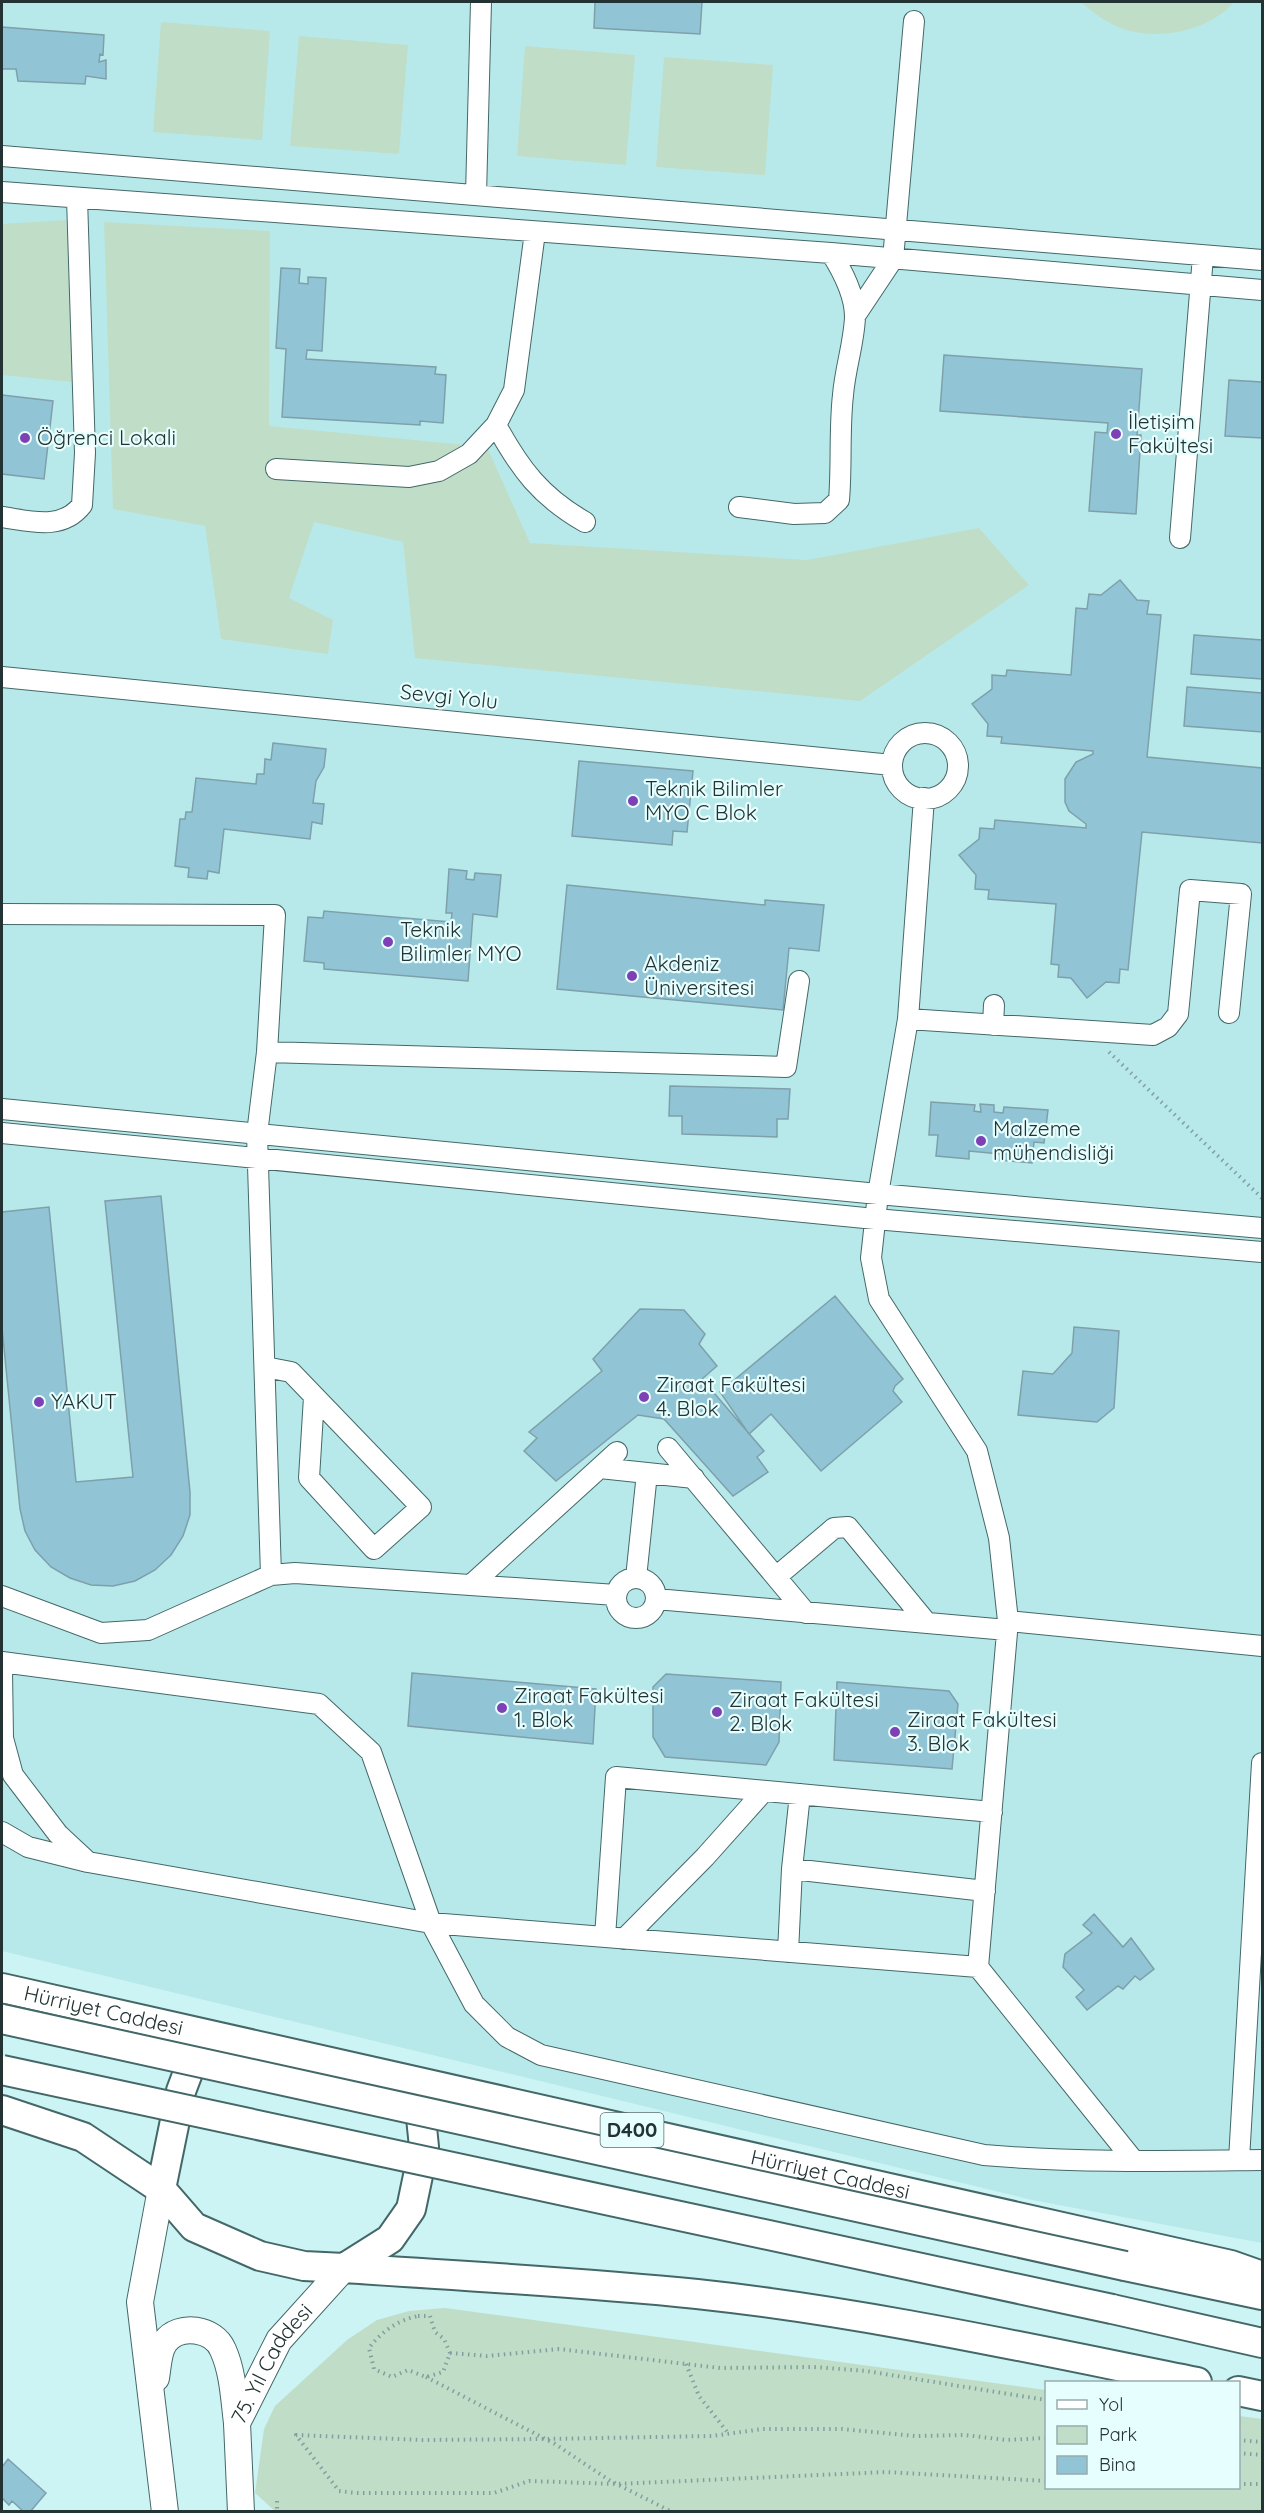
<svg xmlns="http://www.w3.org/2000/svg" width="1264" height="2513" viewBox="0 0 1264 2513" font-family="Quicksand,sans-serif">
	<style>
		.built { fill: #b8e9ea }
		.green { fill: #c0ddc8 }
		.building { fill: #91c4d5; stroke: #7ea0ab; stroke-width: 1.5 }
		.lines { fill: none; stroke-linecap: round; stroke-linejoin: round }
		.minor-casing { stroke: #446868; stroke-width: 22 }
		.major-casing { stroke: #446868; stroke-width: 28 }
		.highway-casing { stroke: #446868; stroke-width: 32 }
		.path { stroke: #829fa0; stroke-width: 4; stroke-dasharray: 1.5 4.5; stroke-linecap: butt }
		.minor { stroke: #fff; stroke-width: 20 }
		.major { stroke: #fff; stroke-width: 26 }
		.highway { stroke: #fff; stroke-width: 28 }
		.highway-bridge-casing { stroke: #446868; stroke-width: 32; stroke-linecap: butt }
		.highway-bridge { stroke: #fff; stroke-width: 28 }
		.poi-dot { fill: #7e40b5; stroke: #e6fefe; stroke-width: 2 }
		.labels { text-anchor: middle; stroke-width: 4.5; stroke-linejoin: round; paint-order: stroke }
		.shield { fill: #e6fefe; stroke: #5e6f70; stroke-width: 1.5 }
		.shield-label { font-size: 20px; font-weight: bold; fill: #233233 }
		.poi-label { font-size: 21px; fill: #233233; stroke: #e6fefe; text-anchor: start }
		.street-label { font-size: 21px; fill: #233233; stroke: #e6fefe }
	</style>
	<rect width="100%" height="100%" fill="#ccf4f5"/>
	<path class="built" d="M2 2H1262V2243L1032 2200 2 1951Z"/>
	<path class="green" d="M1081 2H1234C1209 31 1160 41 1123 29 1107 23 1093 13 1081 2Z
		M161 22 270 31 262 140 153 132Z
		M299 36 408 45 399 154 290 146Z
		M525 46 635 55 626 165 517 156Z
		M664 57 773 65 765 175 656 167Z
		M66 220 81 383 2 375V224Z
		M104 222 270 231 269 426 487 447 530 543 807 560 979 528 1029 585 860 701 415 658 403 542 314 522 289 598 333 620 328 654 221 639 205 526 113 509Z
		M445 2308 1046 2390V2488H1238L1239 2416 1262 2419V2511L276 2512 255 2493 264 2429 275 2406 347 2340 377 2320 409 2311Z"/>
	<path class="building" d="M595 2H702L700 34 594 28Z
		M2 27 104 35 103 55 100 54 99 62 106 60V79L86 76 85 84 18 81 16 69H2Z
		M281 268 300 269 299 283 308 284V277L326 278 322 351 307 350 306 359 436 367 435 374 446 375 443 423 420 421V425L282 417 286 349 276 348Z
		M944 355 1142 369 1137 435H1141L1136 514 1089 511 1095 432 1107 433 1108 423 940 411Z
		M1229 380 1262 382V438L1225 436Z
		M2 395 53 401 44 479 2 474Z
		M1120 580 1137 600 1149 601 1147 614 1161 615 1147 757 1262 768V843L1142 832 1128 970 1120 969 1119 983 1106 982 1087 998 1071 978 1058 977 1059 965 1051 964 1056 904 988 899 989 890 975 889 976 875 959 855 979 839 980 828 994 829 995 820 1086 828V824L1069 811 1065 802V779L1076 762 1093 754V751L1001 743 1002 737 987 736 988 724 972 704 992 689V675L1006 676 1007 670 1071 675 1076 608 1087 609 1089 594 1101 595Z
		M1194 635 1262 640V679L1191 674Z
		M1187 687 1262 693V732L1184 726Z
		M273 743 326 749 324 767 316 781 313 803 324 804 322 824 312 822 310 839 224 829 219 873 208 871 207 879 188 877 189 868 175 866 180 819H185L186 812H192L196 778 256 784 257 774H264L265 759 271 760Z
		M579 761 693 771 687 832 673 831 672 845 572 836Z
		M449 869 467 871 466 879 474 880 475 873 501 875 497 917 473 914 468 981 324 969V963L304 961 308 917 323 918 324 911 451 922 452 913H446Z
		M567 885 765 905V900L824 905 819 951 789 948 783 1010 557 989Z
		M670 1086 790 1089 788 1119H777V1137L682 1134V1116H669Z
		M931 1102 975 1105 974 1111 981 1112 980 1104 994 1105V1112L1003 1113 1004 1107 1048 1110 1044 1143 1034 1142 1032 1163 1000 1160V1154L969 1151V1159L936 1156 938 1135H929Z
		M161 1196 190 1492V1515L183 1536 171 1555 155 1570 135 1581 113 1586 91 1585 70 1578 51 1567 35 1550 25 1531 20 1509 2 1328V1212L49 1207 76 1482 133 1477 105 1201Z
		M835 1296 903 1379 895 1386 893 1391 902 1402 821 1471 771 1414 749 1434 720 1392Z
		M640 1309 684 1310 705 1334 699 1344 717 1366 702 1379 764 1451 757 1457 768 1472 733 1496 664 1419 638 1415 556 1481 524 1451 537 1438 529 1432 602 1371 593 1359Z
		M1074 1327 1119 1331 1114 1408 1097 1422 1018 1415 1023 1371 1053 1374 1072 1353Z
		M412 1673 596 1689 593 1744 408 1726Z
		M666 1674 781 1682 779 1742 766 1765 665 1757 653 1737V1687Z
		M837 1682 949 1691 958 1704 952 1769 834 1760Z
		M1094 1914 1123 1947 1131 1938 1154 1969 1140 1980 1135 1976 1123 1989 1118 1986 1087 2010 1076 1997 1084 1990 1063 1967 1065 1954 1092 1933 1083 1925Z
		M8 2459 46 2493 30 2512H24L12 2501 9 2505 2 2498V2467Z"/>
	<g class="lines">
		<g class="minor-casing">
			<path id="minor" d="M2 156 1262 260
				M2 192 831 253 1262 290
				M476 195 481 2
				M855 316 893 259 914 21
				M496 425C520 469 541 497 585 522
				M276 469 409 477 439 471 469 454 496 425 514 390 535 232
				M739 507 794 514 825 513 839 500C842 465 839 430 843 395 845 369 854 343 855 317 855 295 843 272 831 253
				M2 517C30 521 62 531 82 505L85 453 77 198
				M1180 538 1203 256
				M2 677 892 765
				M892 766a33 33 0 1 1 66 0a33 33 0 1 1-66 0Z
				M924 798 908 1019 878 1194 871 1258 879 1299 977 1451 999 1538 1008 1621 978 1967 1134 2161
				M2 914 275 915 267 1052 257 1134 271 1575
				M908 1019 1153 1035 1168 1027 1178 1014 1190 890 1241 894 1229 1013
				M993 1025 994 1005
				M267 1052 786 1067 799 981
				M2 1109 878 1194 1262 1228
				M2 1133 875 1219 1262 1252
				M265 1367 291 1372 421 1507 374 1549 309 1478 314 1397
				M668 1448 806 1613
				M600 1468 694 1478
				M776 1577 834 1528 848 1527 927 1623
				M636 1578 647 1473
				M616 1598a20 20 0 1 1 40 0a20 20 0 1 1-40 0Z
				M472 1584 617 1452
				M2 1596 101 1633 148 1630 271 1575 295 1573 616 1595
				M656 1599 1007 1630
				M1008 1621 1262 1646
				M2 1662 319 1704 371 1752 431 1923 474 2004 507 2037 541 2055 984 2155C1077 2163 1170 2161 1262 2160
				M2 1671 3 1738 13 1775 58 1834 86 1860
				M2 1832 28 1847 88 1862 431 1923 978 1967
				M792 1869 985 1891
				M605 1937 616 1777 992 1812
				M624 1939 705 1857 764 1791
				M788 1952 792 1869 800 1794
				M1239 2160 1262 1763"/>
		</g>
		<g class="major-casing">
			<g id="major">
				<path d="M161 2189 140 2302 165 2512"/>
				<path d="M156 2378C158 2367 158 2351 165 2342 179 2323 214 2328 223 2350 233 2372 234 2399 237 2423"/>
				<path id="s1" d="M241 2512 237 2423 279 2340 344 2268"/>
			</g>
		</g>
		<g class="highway-casing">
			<g id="highway">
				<path id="s2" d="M2 1988 1231 2265 1262 2276"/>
				<path d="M201 2038 181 2091 161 2189 194 2227 260 2256 304 2266 344 2268 390 2239 411 2209 424 2147 419 2098 412 2091"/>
				<path d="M2 2110 83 2137 161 2189"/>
				<path d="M1125 2266 1262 2295"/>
				<path d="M344 2268C462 2276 580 2282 697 2294 865 2312 1032 2349 1197 2382"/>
				<path d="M1112 2309 1262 2343"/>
				<path d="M1238 2391 1262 2396"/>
			</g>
		</g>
		<path class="path" d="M1109 1052 1262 1198
			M418 2316H430L435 2332 444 2339 450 2353 443 2372 426 2377 408 2370 392 2377 374 2369 369 2348C381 2332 398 2320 418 2316Z
			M450 2353 487 2356 559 2349 720 2368 814 2367 866 2371 1046 2400
			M686 2364 699 2396 728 2433
			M426 2377 555 2444 609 2480 672 2512
			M1046 2438 1006 2440 965 2435 915 2436 842 2429H763L712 2436 545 2439 422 2440 296 2435 339 2491 356 2493H494L529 2481 617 2484 886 2472 1046 2481
			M1238 2440 1262 2442
			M1238 2453 1262 2455
			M1238 2484H1262
			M277 2501V2512"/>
		<use href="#minor" class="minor"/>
		<use href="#major" class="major"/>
		<use href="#highway" class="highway"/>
		<g class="highway-bridge-casing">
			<path id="highway-bridge" d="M2 2019 1125 2266
				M2 2070 1112 2309"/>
		</g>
		<use href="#highway-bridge" class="highway-bridge"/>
	</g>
	<g class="poi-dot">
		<circle cx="1116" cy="434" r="6"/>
		<circle cx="25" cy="438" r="6"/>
		<circle cx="633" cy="801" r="6"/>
		<circle cx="388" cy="942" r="6"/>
		<circle cx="632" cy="976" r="6"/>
		<circle cx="981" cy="1141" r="6"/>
		<circle cx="644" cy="1397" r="6"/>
		<circle cx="39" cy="1402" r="6"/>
		<circle cx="502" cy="1708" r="6"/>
		<circle cx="717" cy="1712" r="6"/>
		<circle cx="895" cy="1732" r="6"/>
	</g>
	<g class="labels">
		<rect class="shield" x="600.5" y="2113" width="63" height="34" rx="4.5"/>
		<g class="shield-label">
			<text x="632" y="2137">D400</text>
		</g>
		<g class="poi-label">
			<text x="1128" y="429">İletişim<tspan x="1128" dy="24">Fakültesi</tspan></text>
			<text x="37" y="445">Öğrenci Lokali</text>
			<text x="645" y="796">Teknik Bilimler<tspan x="645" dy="24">MYO C Blok</tspan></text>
			<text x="400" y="937">Teknik<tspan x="400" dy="24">Bilimler MYO</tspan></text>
			<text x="644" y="971">Akdeniz<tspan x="644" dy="24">Üniversitesi</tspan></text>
			<text x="993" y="1136">Malzeme<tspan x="993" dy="24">mühendisliği</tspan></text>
			<text x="656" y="1392">Ziraat Fakültesi<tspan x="656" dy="24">4. Blok</tspan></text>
			<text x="51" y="1409">YAKUT</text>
			<text x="514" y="1703">Ziraat Fakültesi<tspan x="514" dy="24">1. Blok</tspan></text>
			<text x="729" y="1707">Ziraat Fakültesi<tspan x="729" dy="24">2. Blok</tspan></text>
			<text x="907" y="1727">Ziraat Fakültesi<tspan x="907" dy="24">3. Blok</tspan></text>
		</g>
		<g class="street-label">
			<text transform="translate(449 697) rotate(6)" y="7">Sevgi Yolu</text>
			<text dy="7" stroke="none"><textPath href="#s2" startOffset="104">Hürriyet Caddesi</textPath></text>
			<text dy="7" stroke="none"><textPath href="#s2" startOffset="849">Hürriyet Caddesi</textPath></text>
			<text dy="7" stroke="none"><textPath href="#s1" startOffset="158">75. Yıl Caddesi</textPath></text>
		</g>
	</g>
	<rect width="1264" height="2513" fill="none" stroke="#233233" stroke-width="6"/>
	<rect x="1045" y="2381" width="195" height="108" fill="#e6fefe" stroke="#98acad" stroke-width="1.5"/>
	<rect x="1057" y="2400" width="30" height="9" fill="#ffffff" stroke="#98acad" stroke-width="1.5"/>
	<text x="1099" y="2411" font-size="18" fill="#233233">Yol</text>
	<rect x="1057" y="2426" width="30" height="18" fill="#c0ddc8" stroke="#98acad" stroke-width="1.5"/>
	<text x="1099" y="2441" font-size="18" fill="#233233">Park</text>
	<rect x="1057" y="2456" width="30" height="18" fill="#91c4d5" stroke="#98acad" stroke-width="1.5"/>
	<text x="1099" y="2471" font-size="18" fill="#233233">Bina</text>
</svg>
